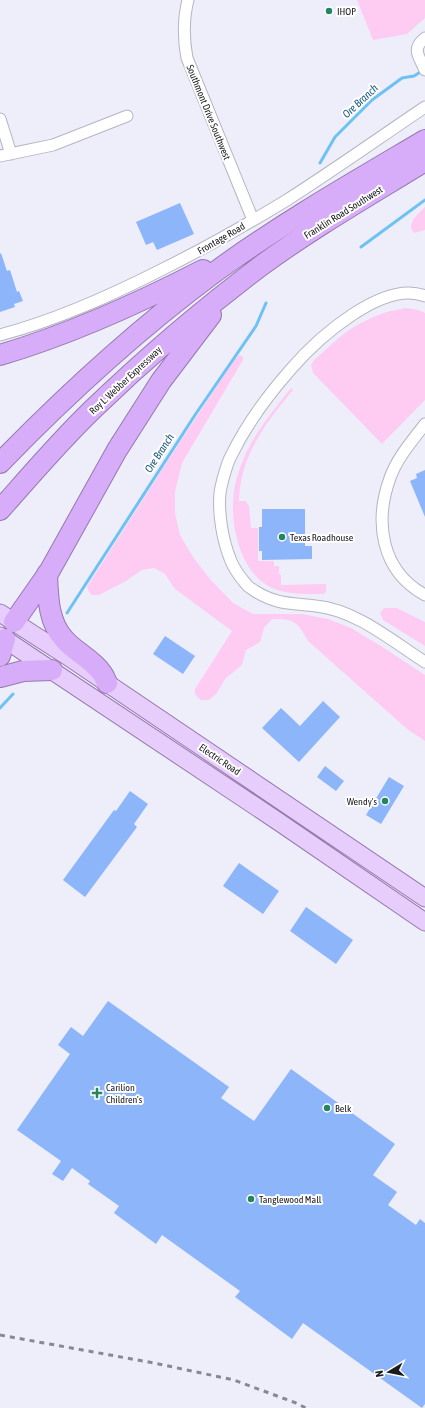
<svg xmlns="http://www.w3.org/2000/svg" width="425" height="1408" viewBox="0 0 425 1408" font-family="'Asap Condensed',sans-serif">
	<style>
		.green { fill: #fecbf3 }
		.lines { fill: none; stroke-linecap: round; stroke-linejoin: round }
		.stream { stroke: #6ec2f3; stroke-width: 3 }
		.building { fill: #8db5f9 }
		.street-casing { stroke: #b5b5c2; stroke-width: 13 }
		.primary-casing { stroke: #9579ad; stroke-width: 19 }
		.highway-casing { stroke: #9579ad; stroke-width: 22 }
		.street { stroke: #fff; stroke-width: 11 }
		.primary { stroke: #e7cdfb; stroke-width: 17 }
		.highway { stroke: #d7acf9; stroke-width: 20 }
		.rail { stroke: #888890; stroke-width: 3; stroke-dasharray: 5 5; stroke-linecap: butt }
		.poi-dot { fill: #23865f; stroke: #fff; stroke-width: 1.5 }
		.labels { text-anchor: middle; stroke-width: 4; stroke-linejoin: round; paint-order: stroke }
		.poi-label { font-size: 10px; fill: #1b1b1f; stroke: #fff; text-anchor: start }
		.street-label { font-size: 10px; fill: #1b1b1f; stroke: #fff }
		.water-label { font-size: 11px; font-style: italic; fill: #205e80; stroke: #fff }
	</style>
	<rect width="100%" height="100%" fill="#eeeefb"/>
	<path class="green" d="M357 0H425V18L407 34 373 40Z
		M425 207V230L414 233C405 224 419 213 425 207Z
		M406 308 419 310 425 313V400L382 444 313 373 311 365 314 360C324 352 334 341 345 333 363 320 384 311 406 308Z
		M239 355 243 357V360L182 463 175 492V513L180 535 193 557 210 579 233 603 253 614H302L328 619 351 628 381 646 425 675V741L407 729 308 641C297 621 294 619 272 619L264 628 260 642 246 650 242 665 225 679 217 693 209 700H200L195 694V689L232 631 175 589 165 574 154 568 142 570 126 581 99 595H92L89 592 87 587C136 510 185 433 236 358Z
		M291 388 293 390C265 424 240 456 239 501H246L249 506 251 528H258V561H274V566H279V574L281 575V585L326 584V592L323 594C306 594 288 595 272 588 238 572 228 519 235 485 237 474 242 463 246 453 257 430 275 408 291 388Z
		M384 608H397L425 622V646L383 620 380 613Z"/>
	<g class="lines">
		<path class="stream" d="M320 163 335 137 372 100 402 78 414 76 422 71
			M361 247 425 200
			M67 613 195 415 256 326 266 303
			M0 708 13 694"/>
	</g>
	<path class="building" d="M180 203 194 234 157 250 153 242 146 245 136 222Z
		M1 253 7 271 10 270 17 292 19 291 23 301 14 304 15 307 0 312V254Z
		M425 470V517L410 481 417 478 416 474Z
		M262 509H305V546H312V559L262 560V551H259V527H262Z
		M165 636 195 656 183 674 153 654Z
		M323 701 340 717 299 762 262 728 281 708 300 726Z
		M325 766 344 781 336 791 317 777Z
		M389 777 404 786 381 824 366 815Z
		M130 791 148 804 134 824 137 827 85 897 63 880 114 810 116 811Z
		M239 863 279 891 263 914 223 886Z
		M306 907 353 940 336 964 290 931Z
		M108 1001 229 1087 221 1098 254 1121 291 1069 395 1144 373 1175 397 1192 388 1205 416 1225 420 1219 425 1223V1404L422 1408 303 1323 292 1339 235 1297 240 1291 162 1235 156 1244 114 1213 119 1206 88 1184 90 1181 72 1168 63 1181 52 1174 61 1161 17 1130 70 1054 58 1045 71 1027 83 1036Z"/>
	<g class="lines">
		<g class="street-casing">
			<path id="street" d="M188 0C183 20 183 37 187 58L253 220
				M425 38C411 49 419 56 425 70
				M0 119 11 154
				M0 156 53 145 127 116
				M425 296C383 279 317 339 291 369 269 394 246 425 231 456 227 463 221 485 220 493 218 515 223 542 231 561 234 569 241 578 246 584 248 587 252 589 255 591 277 605 292 603 316 606 356 610 392 641 425 662
				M0 335C57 320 110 296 163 269 205 248 246 225 287 200 334 170 379 138 425 107
				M425 424C412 441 397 458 390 478 374 522 381 571 425 595"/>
		</g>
		<g class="primary-casing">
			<path id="primary" d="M0 613 64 654 425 898
				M0 636 279 822 425 922"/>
		</g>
		<g class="highway-casing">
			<path id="highway" d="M0 355C71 334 137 304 203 270
				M0 463C67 394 138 329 215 272 282 223 354 182 425 140
				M0 510C30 476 59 442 92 410 146 358 202 310 262 265 314 227 370 195 425 161
				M47 574C48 596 48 622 64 639 74 651 93 660 101 672 104 675 105 679 107 683
				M14 622 49 572 117 450 161 381 211 315
				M0 656 5 639
				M0 677 23 671 52 670"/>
		</g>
		<use href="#street" class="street"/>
		<use href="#primary" class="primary"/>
		<use href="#highway" class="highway"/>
		<path class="rail" d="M0 1335 154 1363 234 1380 296 1403 306 1408"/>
	</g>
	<g class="poi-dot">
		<circle cx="329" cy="11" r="4"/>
		<circle cx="282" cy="537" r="4"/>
		<circle cx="385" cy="801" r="4"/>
		<path d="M95 1087h4v4h4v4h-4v4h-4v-4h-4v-4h4z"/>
		<circle cx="327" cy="1108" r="4"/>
		<circle cx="251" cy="1199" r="4"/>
	</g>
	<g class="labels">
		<g class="poi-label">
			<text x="337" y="15">IHOP</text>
			<text x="290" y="541">Texas Roadhouse</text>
			<text x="377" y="805" text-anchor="end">Wendy's</text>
			<text x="106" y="1091">Carilion<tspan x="106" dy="12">Children's</tspan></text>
			<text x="335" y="1112">Belk</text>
			<text x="259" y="1203">Tanglewood Mall</text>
		</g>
		<g class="street-label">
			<text transform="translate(209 112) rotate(68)" y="4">Southmont Drive Southwest</text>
			<text transform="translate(343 212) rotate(-32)" y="4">Franklin Road Southwest</text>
			<text transform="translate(221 238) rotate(-30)" y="4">Frontage Road</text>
			<text transform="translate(125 380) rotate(-43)" y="4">Roy L. Webber Expressway</text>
			<text transform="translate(220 759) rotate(34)" y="4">Electric Road</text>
		</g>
		<g class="water-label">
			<text transform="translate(360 101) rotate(-43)" y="4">Ore Branch</text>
			<text transform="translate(159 453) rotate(-57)" y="4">Ore Branch</text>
		</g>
	</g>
	<g transform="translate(389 1372) rotate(260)" stroke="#ffffff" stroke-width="3" paint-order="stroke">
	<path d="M0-3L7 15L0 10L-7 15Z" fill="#1b1b1f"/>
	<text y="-6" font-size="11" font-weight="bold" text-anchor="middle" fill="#1b1b1f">N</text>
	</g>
</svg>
